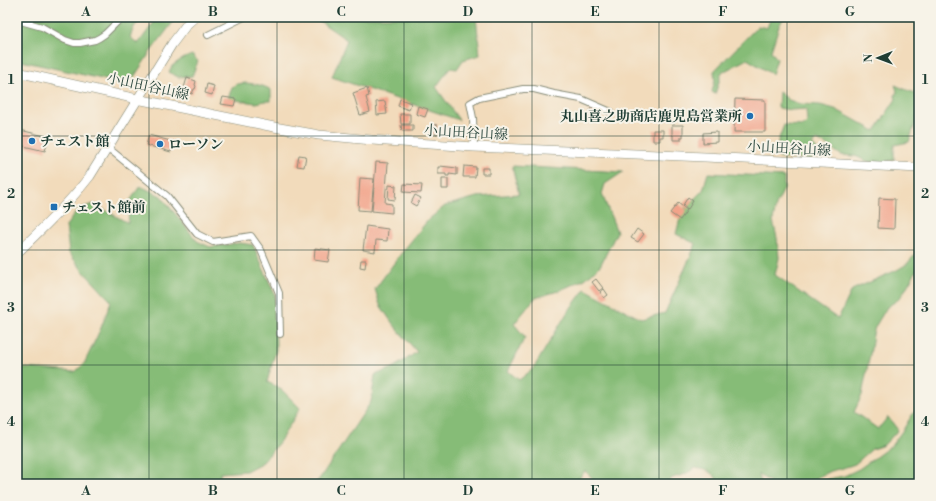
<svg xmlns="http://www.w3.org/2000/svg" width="936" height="501" viewBox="0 0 936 501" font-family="'Libre Bodoni','Noto Serif JP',serif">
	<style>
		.forest { fill: #86bc77; stroke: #527c56 }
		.building { fill: #f2a389 }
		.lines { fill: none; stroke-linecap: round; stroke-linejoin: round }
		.minor-casing { stroke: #888c78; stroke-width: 8 }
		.secondary-casing { stroke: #888c78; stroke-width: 10 }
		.minor { stroke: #fff; stroke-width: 6 }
		.secondary { stroke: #fff; stroke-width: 9 }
		.grid { fill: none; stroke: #1f3d34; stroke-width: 1; stroke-opacity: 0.55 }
		.poi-dot { fill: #1f6fb2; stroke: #f7f3e8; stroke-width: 1.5 }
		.labels { text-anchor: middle; stroke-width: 4; stroke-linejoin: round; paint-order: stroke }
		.street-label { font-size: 14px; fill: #1f3d34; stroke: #f7f3e8 }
		.poi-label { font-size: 14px; font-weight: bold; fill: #1f3d34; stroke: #f7f3e8; text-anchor: start }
		.neatline { fill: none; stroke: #1f3d34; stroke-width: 1.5 }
		.grid-label { font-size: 13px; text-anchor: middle; font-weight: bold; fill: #1f3d34 }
	</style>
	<rect width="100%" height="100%" fill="#f7f3e8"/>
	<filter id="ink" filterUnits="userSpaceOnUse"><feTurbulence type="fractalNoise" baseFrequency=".025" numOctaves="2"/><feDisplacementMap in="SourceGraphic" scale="8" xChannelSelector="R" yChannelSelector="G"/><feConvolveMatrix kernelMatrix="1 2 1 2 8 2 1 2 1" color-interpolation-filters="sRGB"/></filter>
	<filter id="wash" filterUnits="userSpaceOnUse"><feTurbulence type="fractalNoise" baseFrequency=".012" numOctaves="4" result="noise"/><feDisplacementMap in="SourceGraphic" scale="16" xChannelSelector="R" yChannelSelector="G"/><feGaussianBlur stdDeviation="0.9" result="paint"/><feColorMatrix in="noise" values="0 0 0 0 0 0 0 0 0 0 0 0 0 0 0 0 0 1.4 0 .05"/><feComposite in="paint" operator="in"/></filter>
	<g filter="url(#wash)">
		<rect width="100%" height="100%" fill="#f2dbbb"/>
		<path class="forest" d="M17 17H143L134 27 130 37 138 44 158 17H177L151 51 134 77 127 82 120 83 17 60Z
			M315 17H476L480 55 463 60 457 69 450 68 436 87 459 120 332 77 347 40 318 20Z
			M771 17H784L779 26 771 51 777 59 772 74 747 59 723 72 721 75 715 94 712 92 715 80 714 71 758 26 767 28Z
			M192 55 198 61 192 76 178 77 169 72 172 66 182 59Z
			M246 83C255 84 263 85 271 90V101H265L256 103 228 99 232 87 237 84Z
			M895 85 909 91 919 94V111L909 142 894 145V160L883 162H869L855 156 841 155 823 143 817 140 812 144 819 152 811 159 779 158 778 141 784 125 803 126 807 122 806 109 791 110 778 108 779 92 789 100 800 104 820 105 835 109 875 131 896 99 895 96 897 91Z
			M512 166 623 172 605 184 602 194 617 232 600 266 585 279 558 291 535 298 514 324 525 337 508 371 519 380 533 369 567 313 585 289 641 319 665 313 696 244 676 234 682 211 703 190 708 173 784 177V189L776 205 773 221 777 238 779 258 775 275 838 319 852 290 897 270 907 264 912 258 919 251V266L905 290 899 299 887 307 875 327 873 334 871 349 862 395 854 412 878 429 888 417 898 430 884 445 872 449 855 464 843 468 830 471 812 480 807 484H773L758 474 762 484H720C713 472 708 470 695 468L685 474 672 478 667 484H598L585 471 578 480 573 484H527L522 481 519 484H315L320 478 371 402 375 375 393 368 417 352 393 324 380 305 375 289 400 255 428 220 445 206 477 197 519 194Z
			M140 186 161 196 197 241 210 247 240 243 253 245 275 295 276 350 267 382 280 388 300 408 280 441 263 462 246 471 220 473V484H119L114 481V484H17V363L25 368 75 372 84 364 101 328 111 301 83 271 69 253 66 226 78 209 94 204 128 223 130 201Z
			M919 407V484H820L828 479 844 476 859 469 891 446 903 430 912 415Z"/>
		<g id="blocks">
			<path class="building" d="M187 78 196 81 195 85 196 86 195 89H194L192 94 183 91Z
				M207 84 214 86 212 95 205 93Z
				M367 88 369 96 366 97 370 112 360 115 353 93Z
				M223 97 236 99 234 106 221 104Z
				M400 99 411 103 409 110 398 106Z
				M735 99 765 100V132H734Z
				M385 101 387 114 377 115 376 102Z
				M418 106 428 109 425 117 416 114Z
				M591 108 599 111 596 119 588 115Z
				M400 114H410V124H401Z
				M17 123H21L20 130 49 137 45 151 19 145 17 152Z
				M431 124 437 125V134H431Z
				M401 125H413V131H402Z
				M672 125H683V137H681V140H673V135H672Z
				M653 130H663V137H660V141H653Z
				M717 132V142L703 143V133Z
				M149 135 174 142 171 152 146 145Z
				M299 155 306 156 304 167 297 166Z
				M376 162 388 163 385 203 392 204V213L372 211Z
				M440 166 457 168V175L449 174V176H446V174H438V167H441Z
				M464 166 476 167 475 177H463Z
				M482 168H489V174H482Z
				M360 178 374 179 371 211 358 210Z
				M442 179H448V189H442Z
				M404 184 422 185 421 193 403 192Z
				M389 185 396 186 395 200 388 199Z
				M415 195 421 198 416 206 411 203Z
				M688 197 693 201 688 209 683 205Z
				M879 198 895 199 894 229 878 228Z
				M678 203 687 210 680 220 670 213Z
				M366 226 388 229 387 241 376 240 375 252 363 250Z
				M637 229 644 234 638 242 631 238Z
				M315 248 330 250 328 262 314 260Z
				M361 260H366L365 268 360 267Z
				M596 279 603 288 599 291 592 282Z
				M604 289 608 295 604 298 600 292Z"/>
		</g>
	</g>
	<g filter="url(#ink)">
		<use href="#blocks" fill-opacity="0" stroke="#888c78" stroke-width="1"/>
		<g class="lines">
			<g class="minor-casing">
				<path id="minor" d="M17 20 42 27 65 40 74 43H80L95 40 99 38 105 34 122 17
					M208 35 244 17
					M107 147 167 196 197 234 213 242 251 236 261 250 279 293 280 334
					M474 147 473 118 470 103 479 98 523 89H534L554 94 581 99 611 112"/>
			</g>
			<g class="secondary-casing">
				<path id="secondary" d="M17 72 137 99 274 127 319 135 372 140 474 147 705 157 919 168
					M17 253C43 228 68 204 90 176L172 44 187 24 195 17"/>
			</g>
			<use href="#minor" class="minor"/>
			<use href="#secondary" class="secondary"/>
		</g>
	</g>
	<path class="grid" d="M149 17V484M277 17V484M404 17V484M532 17V484M659 17V484M787 17V484M17 136H919M17 250H919M17 365H919"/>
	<g class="poi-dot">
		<circle cx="750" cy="116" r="4"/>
		<circle cx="32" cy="141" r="4"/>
		<circle cx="160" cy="144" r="4"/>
		<rect x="50" y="203" width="8" height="8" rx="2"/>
	</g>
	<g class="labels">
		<g class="street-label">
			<text transform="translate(148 86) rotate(12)" y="5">小山田谷山線</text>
			<text transform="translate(466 132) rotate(3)" y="5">小山田谷山線</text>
			<text transform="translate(789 148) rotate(3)" y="5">小山田谷山線</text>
		</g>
		<g class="poi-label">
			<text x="742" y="121" text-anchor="end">丸山喜之助商店鹿児島営業所</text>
			<text x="40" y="146">チェスト館</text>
			<text x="168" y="149">ローソン</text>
			<text x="62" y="212">チェスト館前</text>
		</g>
	</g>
	<rect width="936" height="501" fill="none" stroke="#f7f3e8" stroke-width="44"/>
	<g transform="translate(878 58) rotate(269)" stroke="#f7f3e8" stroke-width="3" paint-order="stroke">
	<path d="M0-3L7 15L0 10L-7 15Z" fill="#1f3d34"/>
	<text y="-6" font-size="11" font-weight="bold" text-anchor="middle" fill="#1f3d34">N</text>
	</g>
	<rect x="22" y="22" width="892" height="457" class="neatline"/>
	<g class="grid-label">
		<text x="86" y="16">A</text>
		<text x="213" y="16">B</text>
		<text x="341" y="16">C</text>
		<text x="468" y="16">D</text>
		<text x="595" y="16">E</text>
		<text x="723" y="16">F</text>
		<text x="850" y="16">G</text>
		<text x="11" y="84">1</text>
		<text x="925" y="84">1</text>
		<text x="11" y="198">2</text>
		<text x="925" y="198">2</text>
		<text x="11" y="312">3</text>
		<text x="925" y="312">3</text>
		<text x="11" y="426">4</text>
		<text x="925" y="426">4</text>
		<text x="86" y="495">A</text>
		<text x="213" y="495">B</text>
		<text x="341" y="495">C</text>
		<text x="468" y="495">D</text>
		<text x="595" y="495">E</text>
		<text x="723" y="495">F</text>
		<text x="850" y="495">G</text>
	</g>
</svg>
